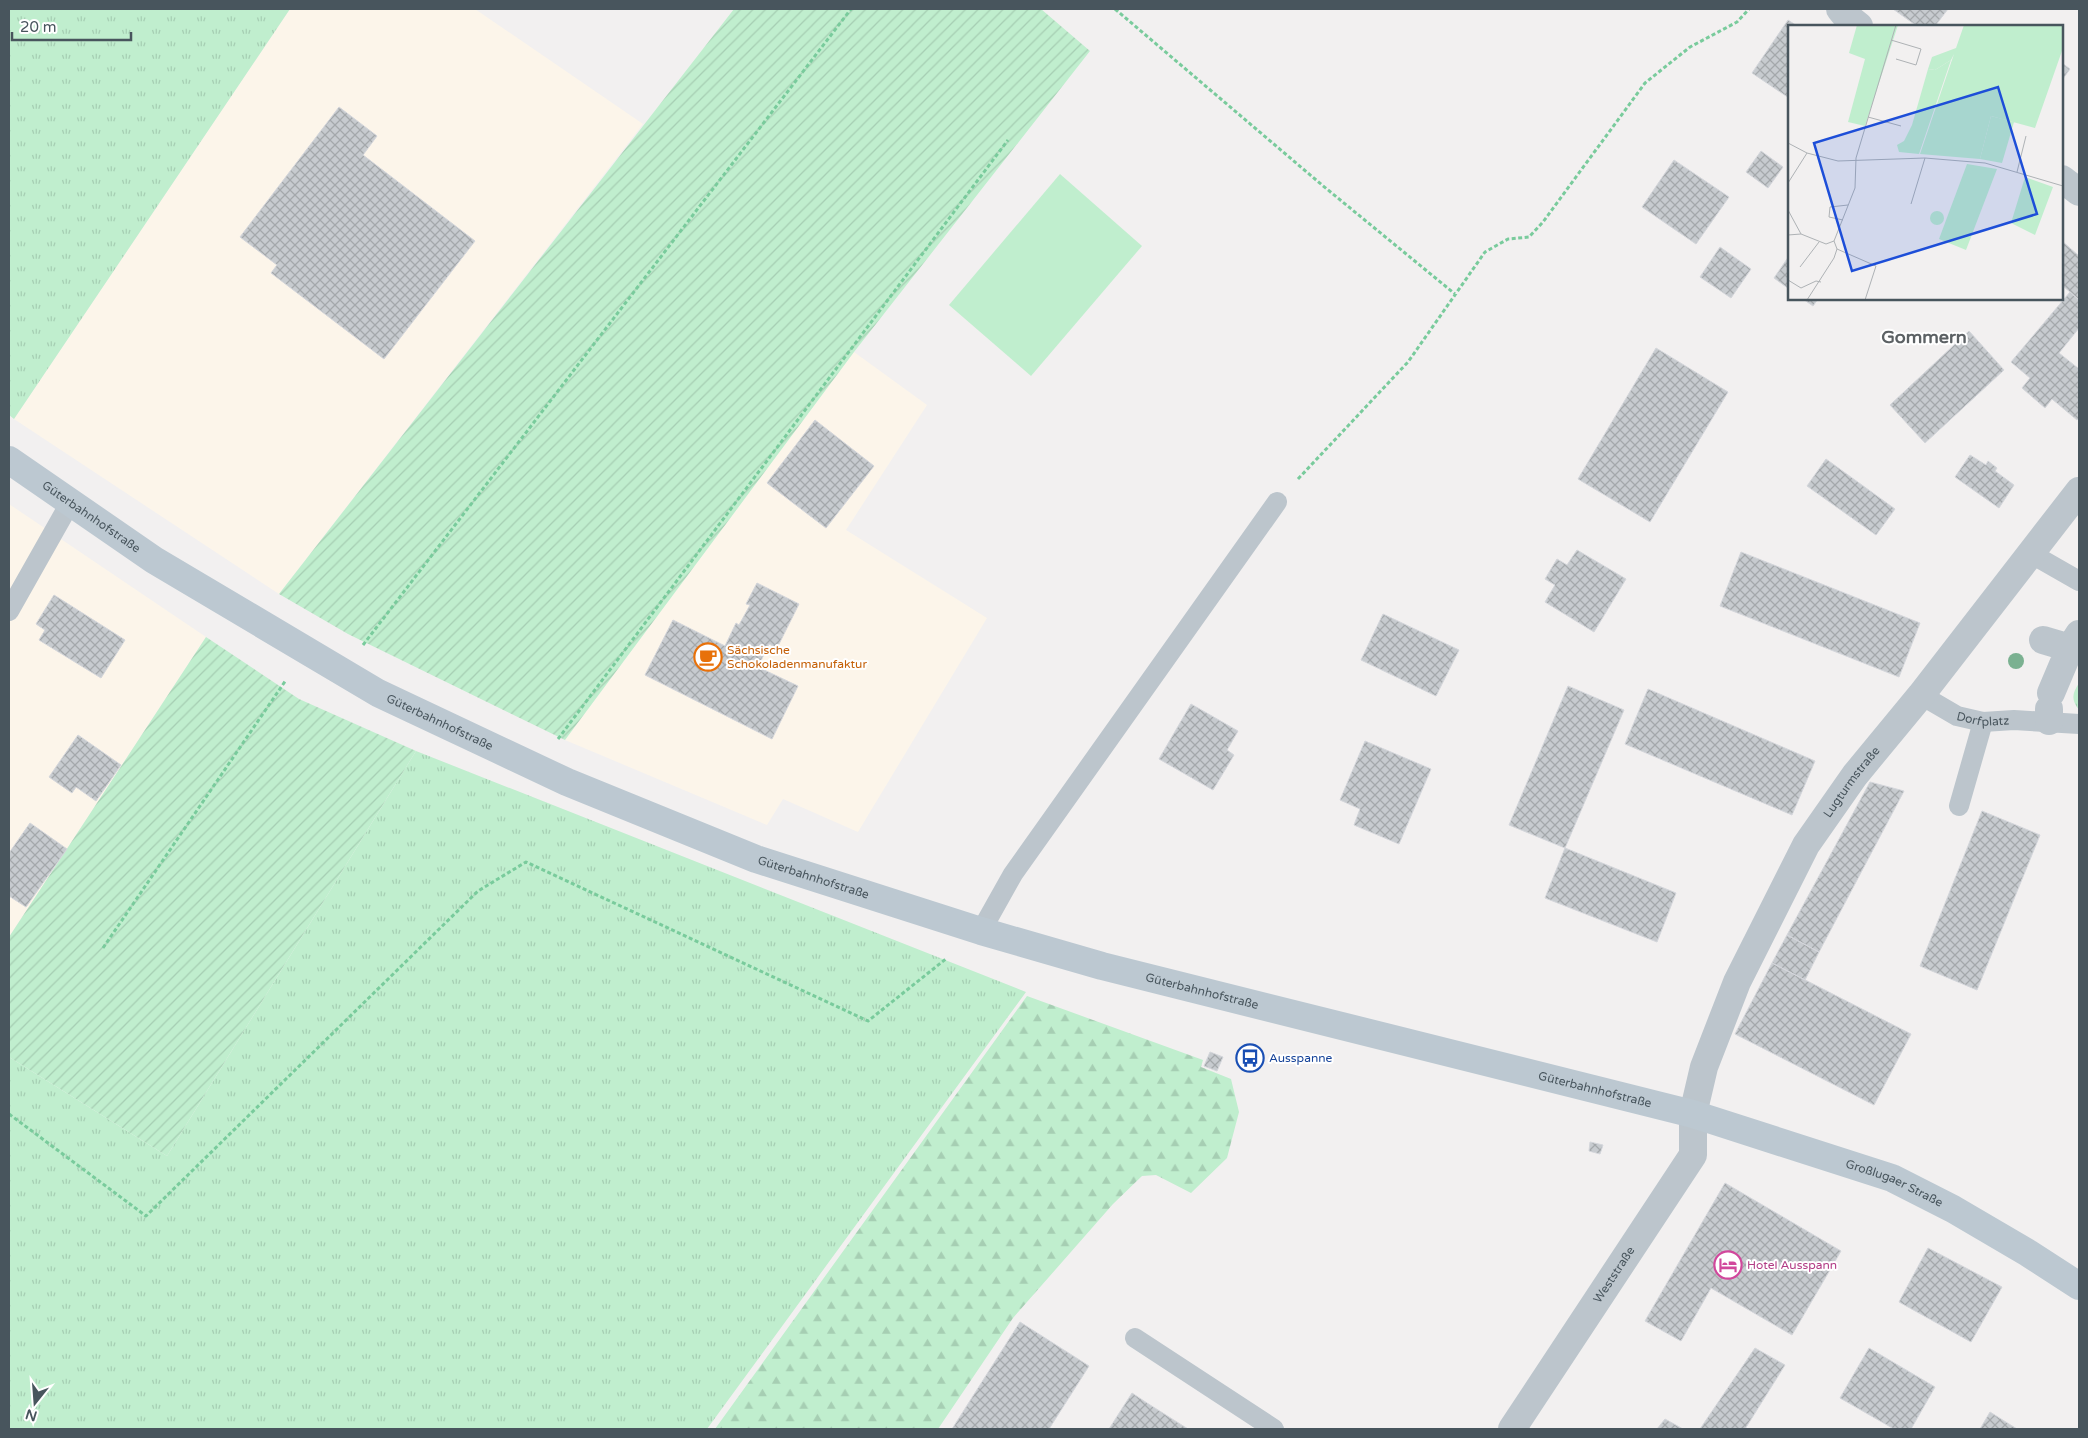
<svg xmlns="http://www.w3.org/2000/svg" width="2088" height="1438" viewBox="0 0 2088 1438" font-family="'Varela Round',sans-serif">
	<style>
		.commercial { fill: #fcf5ea }
		.grass { fill: url(#grass-tufts) }
		.forest { fill: url(#forest-firs) }
		.garden { fill: url(#garden-furrows) }
		.pitch { fill: #c0eece }
		.building { fill: url(#building-cross-hatch); stroke: #d4d6db }
		.lines { fill: none; stroke-linecap: round; stroke-linejoin: round }
		.path { stroke: #79cb9c; stroke-width: 3; stroke-dasharray: 4 2.5; stroke-linecap: butt }
		.service { stroke: #bcc5cc; stroke-width: 20 }
		.pedestrian { stroke: #bcc5cc; stroke-width: 28 }
		.minor { stroke: #bcc5cc; stroke-width: 28 }
		.secondary { stroke: #bcc8d1; stroke-width: 28 }
		.tree { fill: #7bb191 }
		.labels { text-anchor: middle; stroke-width: 4; stroke-linejoin: round; paint-order: stroke }
		.street-label { font-size: 12px; fill: #48555d; stroke: #fff }
		.food-label { font-size: 12px; fill: #c56008; stroke: #fff; text-anchor: start }
		.transit-label { font-size: 12px; fill: #164399; stroke: #fff; text-anchor: start }
		.hotel-label { font-size: 12px; fill: #b23c85; stroke: #fff; text-anchor: start }
		.district-label { font-size: 18px; font-weight: bold; fill: #5c6164; stroke: #fff }
		.inset-road { fill: none; stroke: #aeb2b5; stroke-width: 1 }
		.view { fill: #1d4ed8; fill-opacity: 0.15; stroke: #1d4ed8; stroke-width: 2.5 }
		.inset-edge { fill: none; stroke: #48555d; stroke-width: 2.5 }
	</style>
	<defs>
		<pattern id="grass-tufts" width="24" height="20" patternUnits="userSpaceOnUse" patternTransform="scale(1.25)"><rect width="24" height="20" fill="#c0eece"/><path d="M3 7l-1-3M5 7V3M7 7l1-3M15 17l-1-3M17 17v-4M19 17l1-3" fill="none" stroke="#a6ceb3"/></pattern>
		<pattern id="forest-firs" width="22" height="20" patternUnits="userSpaceOnUse" patternTransform="scale(1.25)"><rect width="22" height="20" fill="#c0eece"/><path d="M5 1l3.5 6h-7zM16 11l3.5 6h-7z" fill="#a6ceb3"/></pattern>
		<pattern id="garden-furrows" width="10" height="10" patternUnits="userSpaceOnUse" patternTransform="scale(1.25)"><rect width="10" height="10" fill="#c0eece"/><path d="M-1 1l2-2M0 10L10 0M9 11l2-2" fill="none" stroke="#a6ceb3"/></pattern>
		<pattern id="building-cross-hatch" width="8" height="8" patternUnits="userSpaceOnUse" patternTransform="scale(1.25)"><rect width="8" height="8" fill="#c7cbcf"/><path d="M0 0l8 8M0 8l8-8" fill="none" stroke="#a4a8ab"/></pattern>
	</defs>
	<rect width="100%" height="100%" fill="#f2f0f0"/>
	<path class="commercial" d="M290 9H475L643 124 279 594 14 419Z
		M854 352 927 405 846 530 987 618 858 832 783 799 767 825 565 740Z
		M9 504 206 637 9 937Z"/>
	<path class="grass" d="M9 9H290L14 419 9 415Z
		M2079 683V710C2071 699 2072 694 2079 683Z
		M416 751 1026 992 707 1429H9V1057L167 1156Z"/>
	<path class="forest" d="M1027 996 1203 1060 1201 1067 1231 1079 1239 1112 1227 1158 1191 1193 1156 1175 1142 1176 1113 1204 1013 1318 938 1429H715Z"/>
	<path class="garden" d="M734 9H1041L1090 51 854 352 565 740 348 634 279 594Z
		M206 637 299 699 416 751 167 1156 9 1057V937Z"/>
	<path class="pitch" d="M1060 174 1142 246 1031 376 949 305Z"/>
	<path class="building" d="M1893 9H1948L1935 26H1917Z
		M1788 20 1797 26H1789V98L1752 73Z
		M2062 63 2070 69 2062 80Z
		M339 107 377 136 363 155 475 241 384 359 271 273 277 265 240 237Z
		M1761 151 1783 167 1768 188 1746 172Z
		M1674 160 1729 197 1696 244 1642 207Z
		M2062 241 2079 256V300L2062 285Z
		M1720 247 1751 269 1731 298 1700 277Z
		M1789 256V289L1774 278Z
		M2070 292 2079 300V328L2059 353 2079 369V418L2077 420 2052 399 2045 408 2022 388 2030 378 2011 362Z
		M1803 299H1818L1813 306Z
		M1969 331 2004 370 1925 443 1890 405Z
		M1656 348 1728 392 1650 522 1578 479Z
		M815 420 874 466 826 528 767 483Z
		M1970 455 1986 465 1988 461 1997 468 1995 471 2014 485 1999 508 1955 477Z
		M1826 459 1895 509 1876 535 1807 486Z
		M1577 550 1626 579 1594 632 1545 602 1555 585 1545 579 1557 559 1567 565Z
		M1741 552 1920 623 1899 677 1720 606Z
		M757 583 799 604 777 648 769 644 758 667 798 686 772 739 645 675 673 620 725 646 736 623 739 625 750 605 746 604Z
		M54 595 125 640 101 678 39 640 45 630 36 624Z
		M1383 614 1459 650 1436 696 1361 660Z
		M1568 686 1624 710 1565 848 1509 825Z
		M1648 689 1815 761 1792 815 1625 744Z
		M1191 704 1238 731 1227 750 1234 755 1213 790 1159 759Z
		M78 735 121 765 96 801 76 787 72 793 49 777Z
		M1365 741 1431 769 1399 844 1354 825 1360 809 1340 800Z
		M1870 782 1904 791 1819 952 1787 935Z
		M1982 811 2040 835 1977 990 1920 966Z
		M30 823 67 849 26 907 9 896V853Z
		M1565 848 1676 893 1657 942 1545 898Z
		M1787 935 1819 952 1805 980 1772 963Z
		M1772 963 1911 1034 1874 1105 1735 1034Z
		M1210 1052 1223 1057 1217 1071 1204 1066Z
		M1590 1142 1603 1145 1600 1154 1589 1151Z
		M1725 1183 1841 1251 1792 1335 1711 1288 1681 1341 1645 1321Z
		M1928 1248 2002 1287 1971 1342 1899 1302Z
		M1020 1322 1089 1366 1049 1429H952Z
		M1755 1348 1785 1365 1745 1429H1700Z
		M1869 1348 1935 1387 1911 1429H1894L1840 1398Z
		M1132 1393 1147 1403 1188 1429H1109Z
		M1990 1412 2017 1429H1980Z
		M1665 1419 1683 1429H1657Z"/>
	<g class="lines">
		<path class="path" d="M1115 9 1322 185 1455 294
			M1298 479 1408 362 1485 252 1508 239 1529 237 1543 222 1645 83 1690 47 1737 22 1749 9
			M363 645 851 9
			M558 739 1008 140
			M103 948 286 680
			M9 1114 146 1216 478 891 526 862 868 1021 947 958"/>
		<g class="service">
			<path d="M2030 553 2079 581"/>
			<path d="M9 611 70 503"/>
			<path id="s1" d="M1921 695 1957 716 1983 722 2014 720 2079 724"/>
			<path d="M1959 806 1983 722"/>
			<path d="M981 931 1013 874 1277 502"/>
			<path d="M1135 1338 1274 1429"/>
		</g>
		<path class="pedestrian" d="M2043 640 2070 648
			M2051 693 2070 648 2079 634
			M2049 709V721"/>
		<g class="minor">
			<path d="M1840 9 1844 14 1859 26"/>
			<path d="M2062 179 2079 192"/>
			<path id="s2" d="M1512 1429 1693 1155V1114L1704 1067 1737 982 1806 845 1855 775 1921 695 2079 491"/>
		</g>
		<path class="secondary" id="s3" d="M9 460 154 560 378 693 567 782 756 859 981 931 1102 966 1693 1114 1892 1178 1953 1209 2028 1253 2079 1286"/>
	</g>
	<circle class="tree" cx="2016" cy="661" r="8"/>
	<defs>
		<g id="cafe-ring" transform="scale(1.4375)"><circle r="9.5" fill="#fff" stroke="#e8710a" stroke-width="1.5"/><path d="M-5.5-4.5H6V0H3Q3 3.5 0 3.5H-2.5Q-5.5 3.5-5.5 0ZM3-3.2v2h1.7v-2ZM-6 4.5H4V6H-6Z" fill="#e8710a"/></g>
		<g id="bus-ring" transform="scale(1.4375)"><circle r="9.5" fill="#fff" stroke="#1a4fb4" stroke-width="1.5"/><path d="M-5-6H5V4H4V6H2V4H-2V6H-4V4H-5ZM-3.5-4V0h7V-4ZM-3.5 1.2v1.5H-2V1.2ZM2 1.2v1.5H3.5V1.2Z" fill="#1a4fb4"/></g>
		<g id="hotel-ring" transform="scale(1.4375)"><circle r="9.5" fill="#fff" stroke="#d1479c" stroke-width="1.5"/><path d="M-6-4.5h1.5V1H6V5H4.5V3h-9V5H-6ZM-4 0a1.8 1.8 0 1 1 3.6 0ZM.5 0V-2.5h3Q6-2.5 6 0Z" fill="#d1479c"/></g>
	</defs>
	<g fill-rule="evenodd">
		<use href="#cafe-ring" x="708" y="657"/>
		<use href="#bus-ring" x="1250" y="1058"/>
		<use href="#hotel-ring" x="1728" y="1265"/>
	</g>
	<g class="labels">
		<g class="street-label">
			<text dy="4" stroke="none"><textPath href="#s3" startOffset="100">Güterbahnhofstraße</textPath></text>
			<text dy="4" stroke="none"><textPath href="#s1" startOffset="68">Dorfplatz</textPath></text>
			<text dy="4" stroke="none"><textPath href="#s3" startOffset="505">Güterbahnhofstraße</textPath></text>
			<text dy="4" stroke="none"><textPath href="#s2" startOffset="740">Lugturmstraße</textPath></text>
			<text dy="4" stroke="none"><textPath href="#s3" startOffset="910">Güterbahnhofstraße</textPath></text>
			<text dy="4" stroke="none"><textPath href="#s3" startOffset="1315">Güterbahnhofstraße</textPath></text>
			<text dy="4" stroke="none"><textPath href="#s3" startOffset="1720">Güterbahnhofstraße</textPath></text>
			<text dy="4" stroke="none"><textPath href="#s3" startOffset="2034">Großlugaer Straße</textPath></text>
			<text dy="4" stroke="none"><textPath href="#s2" startOffset="185">Weststraße</textPath></text>
		</g>
		<g class="food-label">
			<text x="727" y="654">Sächsische<tspan x="727" dy="14">Schokoladenmanufaktur</tspan></text>
		</g>
		<g class="transit-label">
			<text x="1269" y="1062">Ausspanne</text>
		</g>
		<g class="hotel-label">
			<text x="1747" y="1269">Hotel Ausspann</text>
		</g>
		<g class="district-label">
			<text x="1924" y="343">Gommern</text>
		</g>
	</g>
	<g transform="translate(1788 25)">
		<rect width="275" height="275" fill="#f2f0f0"/>
		<path d="M176 0H274L275 23 247 103 203 91 192 134 132 129 166 29 163 35 147 45 140 44 144 32 168 23ZM237 152 265 162 247 210 223 198Z" fill="#c0eece"/>
		<path d="M163 35 131 129 111 127 109 120 116 116 124 100 140 44 147 45Z" fill="#c0eece"/>
		<path d="M69 0H110L77 101 60 97 77 34 61 28ZM203 91 226 97 214 138 192 134ZM179 139 209 144 178 225 151 214Z" fill="#c0eece"/>
		<path d="M142 193a7 7 0 1 1 14 0a7 7 0 1 1-14 0Z" fill="#c0eece"/>
		<path class="inset-road" d="M103 15 133 24 128 40 108 34M80 92 113 101M0 118 19 128 50 136 137 133 197 138 275 161M229 147 238 111M0 158 19 128M123 179 137 133M0 185 13 209M55 195 41 192 42 182 60 180M0 210 13 209 38 219 46 216M49 224 88 241 77 275M12 242 31 217M0 255 13 263 28 256 33 257M19 275 46 233 49 224 46 216 67 163 68 133 108 0"/>
		<path class="view" d="M210 62 249 189 64 246 26 118Z"/>
		<rect width="275" height="275" class="inset-edge"/>
	</g>
	<rect width="2088" height="1438" fill="none" stroke="#48555d" stroke-width="20"/>
	<g transform="translate(35 1403) rotate(197)" stroke="#ffffff" stroke-width="4" paint-order="stroke">
	<path d="M0-4L9 19L0 12L-9 19Z" fill="#48555d"/>
	<text y="-8" font-size="14" font-weight="bold" text-anchor="middle" fill="#48555d">N</text>
	</g>
	<path d="M12 32v8h119v-8" fill="none" stroke="#48555d" stroke-width="2.5"/>
	<text x="20" y="32" font-size="15" fill="#48555d" stroke="#ffffff" stroke-width="4" paint-order="stroke">20 m</text>
</svg>
